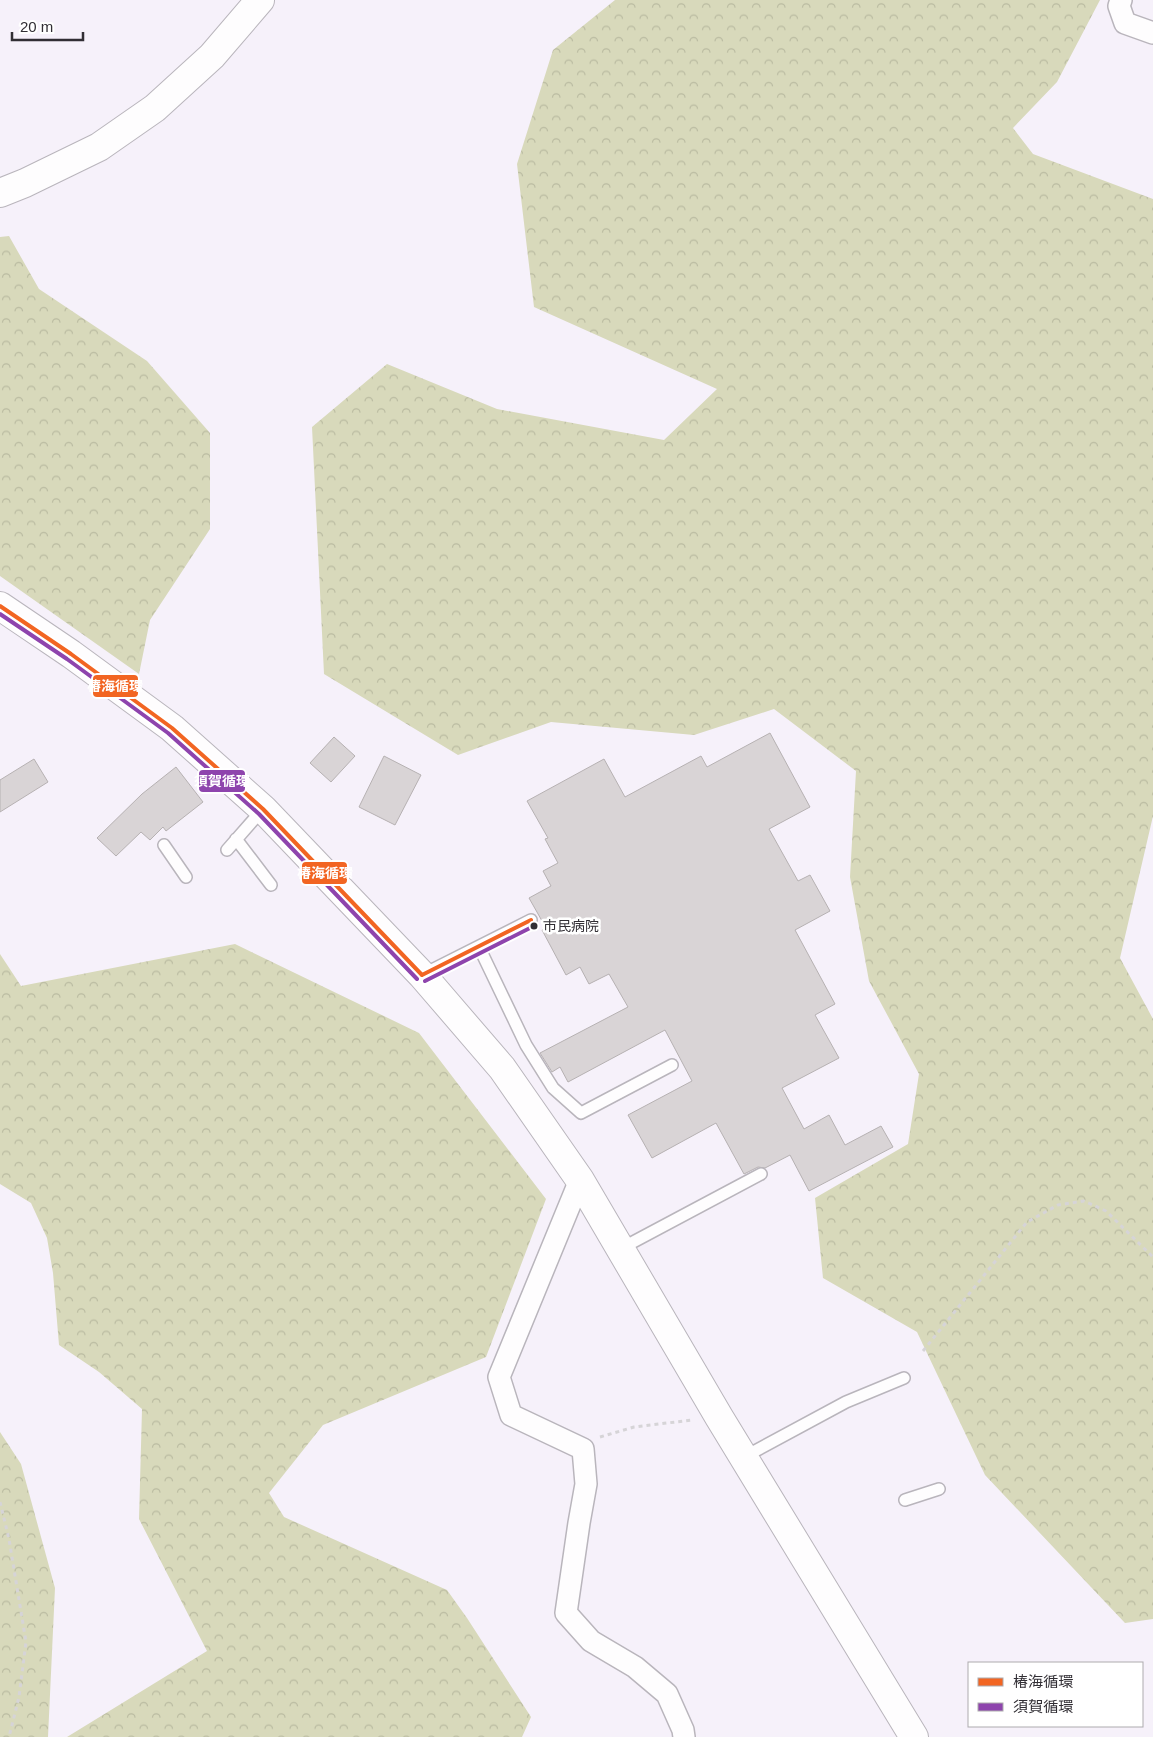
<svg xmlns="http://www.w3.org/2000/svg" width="1153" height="1737" viewBox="0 0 1153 1737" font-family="Arial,'Noto Sans JP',sans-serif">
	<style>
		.forest { fill: url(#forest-crowns) }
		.building { fill: #d9d4d6; stroke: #b6b1b2 }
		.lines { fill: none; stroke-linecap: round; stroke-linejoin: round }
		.lane-casing { stroke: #b9b5bc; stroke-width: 14 }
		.street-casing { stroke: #b9b5bc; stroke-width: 24 }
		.secondary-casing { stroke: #b9b5bc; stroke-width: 30 }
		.path { stroke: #d6d4d7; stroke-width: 3; stroke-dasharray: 4 4; stroke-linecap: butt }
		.lane { stroke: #fefdfe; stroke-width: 11 }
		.street { stroke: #fefdfe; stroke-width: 21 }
		.secondary { stroke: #fefdfe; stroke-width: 28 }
		.bus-1-casing { stroke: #fff; stroke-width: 8 }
		.bus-2-casing { stroke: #fff; stroke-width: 8 }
		.bus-1 { stroke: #f26522; stroke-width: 4 }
		.bus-2 { stroke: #8e44ad; stroke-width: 4 }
		.bus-dot { fill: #312e34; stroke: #fff; stroke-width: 2 }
		.labels { text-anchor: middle; stroke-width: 5; stroke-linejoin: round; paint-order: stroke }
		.bus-label { font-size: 14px; fill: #312e34; stroke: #fff; text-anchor: start }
		.line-badge { stroke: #fff; stroke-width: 2 }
		.badge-label { font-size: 14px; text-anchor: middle; font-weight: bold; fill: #fff }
	</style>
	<defs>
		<pattern id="forest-crowns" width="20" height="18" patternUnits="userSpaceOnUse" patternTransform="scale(1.25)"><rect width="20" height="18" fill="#d8d9bb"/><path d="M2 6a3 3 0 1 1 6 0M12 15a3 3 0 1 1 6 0" fill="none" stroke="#babba1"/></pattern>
	</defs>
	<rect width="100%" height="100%" fill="#f6f1fa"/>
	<path class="forest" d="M615 0H1100L1057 82 1013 128 1033 154 1153 199V816L1120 958 1153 1019V1619L1125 1623 985 1475 917 1332 823 1278 815 1198 908 1144 919 1074 869 981 850 877 856 771 774 709 694 735 551 722 458 755 324 674 312 427 387 364 497 409 664 440 717 389 534 307 517 164 553 50Z
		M9 236 39 289 147 361 210 433V529L150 620 139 674 0 576V237Z
		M235 944 419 1033 546 1199 486 1357 323 1425 269 1493 284 1517 447 1590 467 1618 531 1717 522 1737H67L207 1651 139 1519 142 1409 99 1372 59 1345 53 1273 47 1238 31 1203 0 1184V954L21 986Z
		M0 1432 21 1464 55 1588 48 1737H0Z"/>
	<path class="building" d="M770 733 810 807 769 829 798 881 810 875 830 911 795 930 835 1004 815 1015 839 1058 782 1088 804 1129 829 1115 845 1145 881 1126 893 1147 809 1191 790 1155 765 1168 758 1167 744 1174 716 1123 652 1158 628 1115 692 1081 665 1030 568 1082 560 1067 552 1072 540 1053 628 1007 609 974 589 984 580 967 566 975 542 930 546 928 529 898 551 886 543 871 558 863 545 839 548 838 527 801 604 759 625 797 701 756 707 767Z
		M334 737 355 756 331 782 310 763Z
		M384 756 421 775 395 825 359 807Z
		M34 759 48 782 0 812V780Z
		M176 767 203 802 166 831 163 827 150 840 141 832 116 856 97 838 142 794Z"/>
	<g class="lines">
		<g class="lane-casing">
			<path id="lane" d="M236 839 271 885
				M164 845 186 877
				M227 850 263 809
				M479 947 526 1045 553 1088 581 1113 672 1065
				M422 975 531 920
				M620 1249 761 1174
				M744 1457 846 1402 904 1378
				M905 1500 939 1489"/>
		</g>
		<g class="street-casing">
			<path id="street" d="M1121 0 1119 6 1125 23 1153 33
				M580 1180 499 1377 511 1415 583 1449 586 1484 579 1523 566 1613 591 1641 635 1667 667 1694 683 1730 684 1737"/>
		</g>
		<g class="secondary-casing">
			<path id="secondary" d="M0 193 25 183 99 147 155 108 212 56 260 0
				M0 606 71 654 172 728 263 809 422 975 502 1068 580 1180 719 1417 914 1737"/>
		</g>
		<path class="path" d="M923 1351 1027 1222 1058 1205 1084 1201 1106 1211 1153 1257
			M600 1437 634 1427 692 1420
			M0 1502 9 1539 26 1642 19 1697 9 1737"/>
		<use href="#lane" class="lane"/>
		<use href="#street" class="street"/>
		<use href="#secondary" class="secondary"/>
		<g class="bus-1-casing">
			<path id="bus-1" d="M0 606 71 654 172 728 263 809 422 975
				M422 975 531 920"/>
		</g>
		<g class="bus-2-casing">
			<path id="bus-2" d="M0 614 67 659 168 733 259 814 417 979
				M425 981 534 926"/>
		</g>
		<use href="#bus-1" class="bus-1"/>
		<use href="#bus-2" class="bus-2"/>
	</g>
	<circle class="bus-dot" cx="534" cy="926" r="4.5"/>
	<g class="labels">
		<g class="bus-label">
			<text x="543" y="931">市民病院</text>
		</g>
	</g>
	<g class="line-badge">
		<rect x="92" y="674" width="47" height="24" rx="5" fill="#f26522"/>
		<rect x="198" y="769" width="48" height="24" rx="5" fill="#8e44ad"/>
		<rect x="301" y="861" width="47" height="24" rx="5" fill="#f26522"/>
	</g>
	<g class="badge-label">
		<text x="115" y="691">椿海循環</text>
		<text x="222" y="786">須賀循環</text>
		<text x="325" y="878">椿海循環</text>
	</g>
	<rect x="968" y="1662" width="175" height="65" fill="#ffffff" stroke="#adabae"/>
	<rect x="978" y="1678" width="25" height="8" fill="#f26522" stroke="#adabae"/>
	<text x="1013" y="1687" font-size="15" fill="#312e34">椿海循環</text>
	<rect x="978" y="1703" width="25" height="8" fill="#8e44ad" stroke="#adabae"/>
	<text x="1013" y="1712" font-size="15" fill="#312e34">須賀循環</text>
	<path d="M12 32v8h71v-8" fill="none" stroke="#312e34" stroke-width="2.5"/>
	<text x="20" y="32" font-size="15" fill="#312e34" stroke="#ffffff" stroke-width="4" paint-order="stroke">20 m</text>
</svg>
